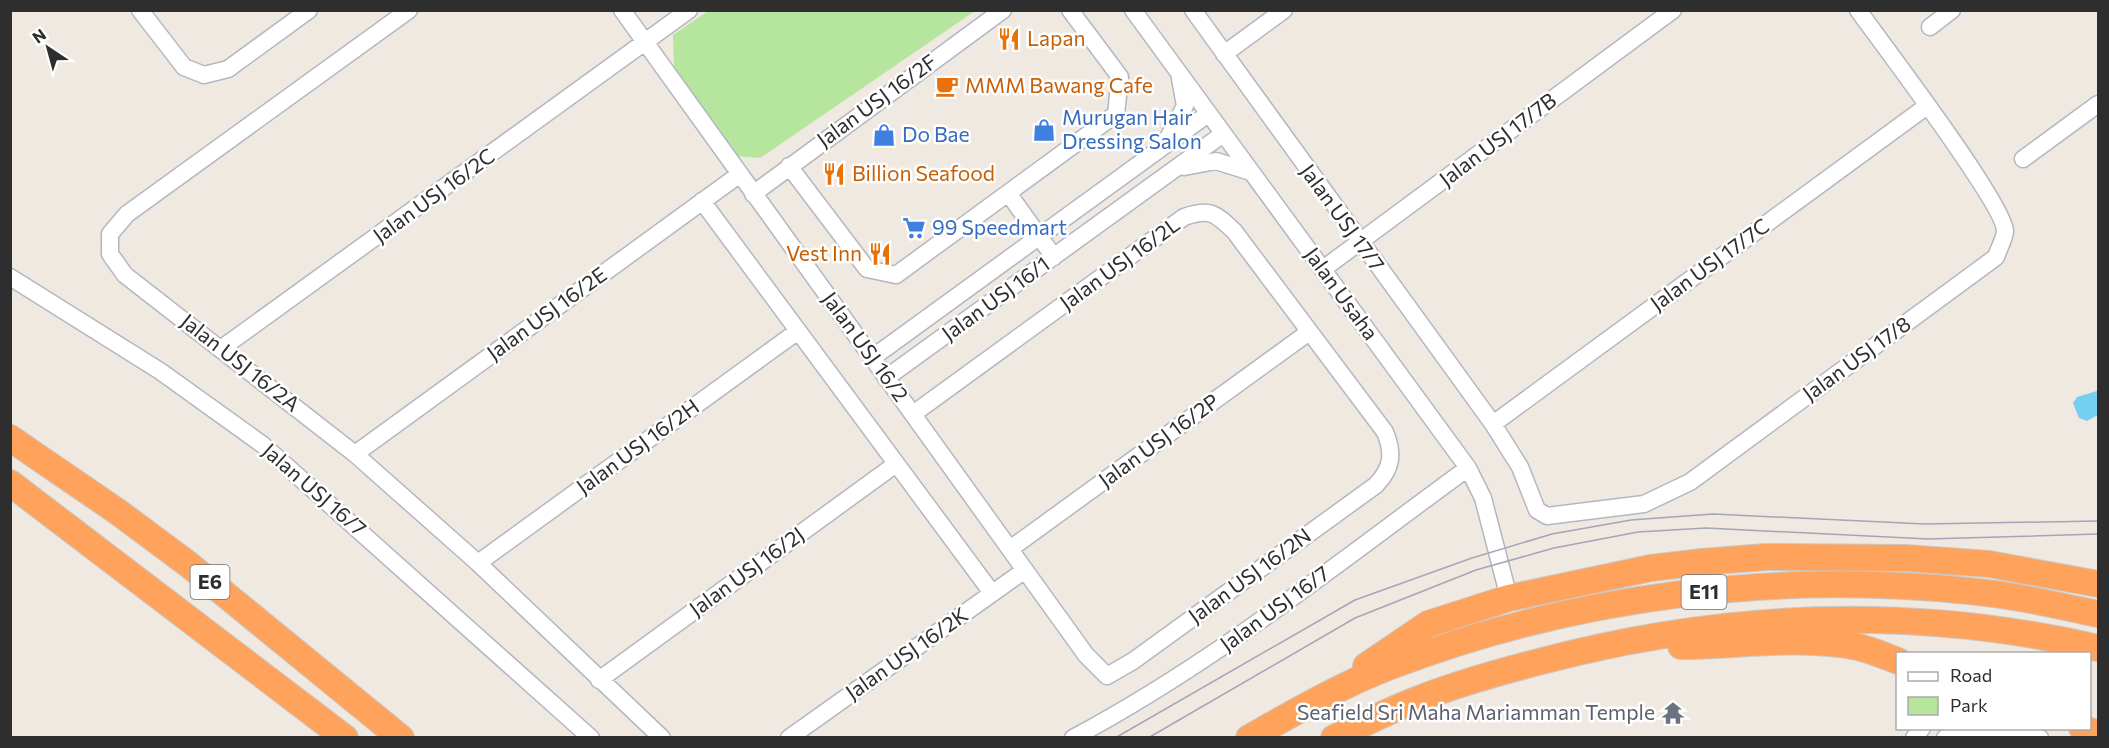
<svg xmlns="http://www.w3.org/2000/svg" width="2109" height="748" viewBox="0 0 2109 748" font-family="Commissioner,sans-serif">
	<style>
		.green { fill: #b6e59e }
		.water { fill: #75cff0 }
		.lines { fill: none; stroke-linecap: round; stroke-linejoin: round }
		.minor-casing { stroke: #b4b7c1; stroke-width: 19 }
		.highway-casing { stroke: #c9c9c9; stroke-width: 28 }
		.minor { stroke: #fff; stroke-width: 16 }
		.highway { stroke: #ffa35c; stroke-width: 26 }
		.tram { stroke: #a3a6b8; stroke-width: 1.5 }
		.labels { text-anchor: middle; stroke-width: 5; stroke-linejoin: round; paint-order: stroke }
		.shield { fill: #fff; stroke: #6d6d6d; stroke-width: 1.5 }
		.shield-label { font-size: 20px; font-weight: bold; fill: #2e2e2e }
		.food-label { font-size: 21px; fill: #c56008; stroke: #fff; text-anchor: start }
		.street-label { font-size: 21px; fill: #2e2e2e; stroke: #fff }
		.shop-label { font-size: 21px; fill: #366cbe; stroke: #fff; text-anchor: start }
		.worship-label { font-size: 21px; fill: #5b616d; stroke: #fff; text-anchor: end }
	</style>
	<rect width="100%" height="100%" fill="#efe9e1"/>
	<path class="green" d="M708 11H975L760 158 735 156 674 67 673 35Z"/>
	<path class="water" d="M2097 391 2098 415 2087 421 2079 418 2073 403 2077 397Z"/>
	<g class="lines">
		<g class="minor-casing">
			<path id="minor" d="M140 10 184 67 204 75 228 69 309 10
				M409 10 127 214 110 234V254L125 275 355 454 478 563 662 738
				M622 10 1086 655 1107 676 1133 661 1376 485C1392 468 1394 454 1385 432L1234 231C1215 213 1210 208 1184 217L913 414
				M1133 10 1468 468 1483 498 1509 598
				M1193 10 1493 424 1520 467 1537 510 1547 516 1644 504 1690 482 1996 257C1998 250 2005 238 2005 231 2005 205 1881 42 1858 10
				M1930 27 1952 10
				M1224 54 1284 10
				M1168 138 1185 106 1180 78
				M2023 159 2098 104
				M789 166 867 269 896 275 1116 114 1120 77 1070 10
				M1184 167 1216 161 1251 172
				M1008 193 1054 257
				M753 194 1003 10
				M702 201 992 593
				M1323 269 1673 10
				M10 277 160 371 263 445 591 738
				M222 348 689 10
				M872 358 1208 114
				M886 378 1223 134
				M1493 424 1927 106
				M355 454 740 174
				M1010 549 1309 332
				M478 563 798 331
				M599 680 896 464
				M789 738 1025 570
				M1073 738C1214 663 1339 562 1468 468
				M1914 738 1922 728
				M1945 738 2024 735 2040 738"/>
		</g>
		<g class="highway-casing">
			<path id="highway" d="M10 438 118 512 188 564 401 738
				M10 483 345 738
				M1681 646C1739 646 1800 635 1858 647 1871 650 1885 656 1898 661
				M1366 666 1428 624 1509 598 1651 568 1702 562 1766 557 1906 558 1989 564 2098 584
				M2082 728 2098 734
				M1249 738C1295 712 1341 685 1391 666 1574 596 1775 571 1969 591 2013 595 2056 605 2098 614
				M1334 738C1357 727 1380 715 1404 705 1448 686 1495 673 1542 661 1725 613 1913 605 2098 648"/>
		</g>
		<use href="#minor" class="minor"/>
		<use href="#highway" class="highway"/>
		<path class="tram" d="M1115 738 1355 600 1472 558 1552 534 1631 520 1713 514 1925 524 2098 521
			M1148 738 1355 618 1476 570 1554 548 1638 532 1706 528 1928 539 2098 534"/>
	</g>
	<defs>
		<g id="restaurant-bare" transform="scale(1.8)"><path d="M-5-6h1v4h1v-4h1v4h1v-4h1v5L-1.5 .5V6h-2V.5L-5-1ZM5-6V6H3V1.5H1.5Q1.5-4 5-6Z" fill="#e8710a" stroke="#fff" stroke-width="2.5" paint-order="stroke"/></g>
		<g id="cafe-bare" transform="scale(1.8)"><path d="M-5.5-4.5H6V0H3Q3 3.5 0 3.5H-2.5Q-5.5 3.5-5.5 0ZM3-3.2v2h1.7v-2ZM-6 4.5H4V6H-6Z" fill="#e8710a" stroke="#fff" stroke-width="2.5" paint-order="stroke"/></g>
		<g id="shop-bare" transform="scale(1.8)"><path d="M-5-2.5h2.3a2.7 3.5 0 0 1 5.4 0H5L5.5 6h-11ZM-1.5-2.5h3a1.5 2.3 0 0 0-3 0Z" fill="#3f7fe0" stroke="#fff" stroke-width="2.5" paint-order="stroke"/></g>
		<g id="supermarket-bare" transform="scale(1.8)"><path d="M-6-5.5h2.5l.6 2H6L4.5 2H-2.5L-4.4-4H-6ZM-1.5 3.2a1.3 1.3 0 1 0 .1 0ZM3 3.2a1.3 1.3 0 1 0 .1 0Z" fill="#3f7fe0" stroke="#fff" stroke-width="2.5" paint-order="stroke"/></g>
		<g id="temple-bare" transform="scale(1.8)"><path d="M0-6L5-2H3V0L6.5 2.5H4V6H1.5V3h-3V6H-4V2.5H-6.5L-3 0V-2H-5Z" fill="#6b7280" stroke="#fff" stroke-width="2.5" paint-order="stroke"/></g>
	</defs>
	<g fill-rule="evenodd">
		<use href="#restaurant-bare" x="1009" y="39"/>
		<use href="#cafe-bare" x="947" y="86"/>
		<use href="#shop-bare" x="1044" y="130"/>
		<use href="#shop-bare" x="884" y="135"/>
		<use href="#restaurant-bare" x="834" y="174"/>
		<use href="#supermarket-bare" x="914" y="228"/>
		<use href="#restaurant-bare" x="880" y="254"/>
		<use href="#temple-bare" x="1673" y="713"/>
	</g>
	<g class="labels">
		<g class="shield">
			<rect x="190.5" y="565" width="39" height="34" rx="4.5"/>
			<rect x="1681.5" y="575" width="45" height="34" rx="4.5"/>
		</g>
		<g class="shield-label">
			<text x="210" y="589">E6</text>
			<text x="1704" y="599">E11</text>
		</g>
		<g class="food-label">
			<text x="1027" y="46">Lapan</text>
			<text x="965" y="93">MMM Bawang Cafe</text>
			<text x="852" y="181">Billion Seafood</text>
			<text x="862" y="261" text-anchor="end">Vest Inn</text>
		</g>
		<g class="street-label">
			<text transform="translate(877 101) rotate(-36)" y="7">Jalan USJ 16/2F</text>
			<text transform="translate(1498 140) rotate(-37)" y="7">Jalan USJ 17/7B</text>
			<text transform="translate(434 196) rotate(-36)" y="7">Jalan USJ 16/2C</text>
			<text transform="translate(1342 218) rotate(54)" y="7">Jalan USJ 17/7</text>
			<text transform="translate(1120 264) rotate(-36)" y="7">Jalan USJ 16/2L</text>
			<text transform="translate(1710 265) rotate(-36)" y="7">Jalan USJ 17/7C</text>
			<text transform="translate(1341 294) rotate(54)" y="7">Jalan Usaha</text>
			<text transform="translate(996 299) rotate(-36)" y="7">Jalan USJ 16/1</text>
			<text transform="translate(547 314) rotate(-36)" y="7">Jalan USJ 16/2E</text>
			<text transform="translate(865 347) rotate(54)" y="7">Jalan USJ 16/2</text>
			<text transform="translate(1857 359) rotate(-36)" y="7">Jalan USJ 17/8</text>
			<text transform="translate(240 363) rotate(38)" y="7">Jalan USJ 16/2A</text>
			<text transform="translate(1159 441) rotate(-36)" y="7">Jalan USJ 16/2P</text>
			<text transform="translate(638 447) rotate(-36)" y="7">Jalan USJ 16/2H</text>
			<text transform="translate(314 490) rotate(41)" y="7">Jalan USJ 16/7</text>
			<text transform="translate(747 572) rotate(-36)" y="7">Jalan USJ 16/2J</text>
			<text transform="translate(1250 576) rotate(-36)" y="7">Jalan USJ 16/2N</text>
			<text transform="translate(1275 609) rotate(-36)" y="7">Jalan USJ 16/7</text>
			<text transform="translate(907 654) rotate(-35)" y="7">Jalan USJ 16/2K</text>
		</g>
		<g class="shop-label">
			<text x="1062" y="125">Murugan Hair<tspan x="1062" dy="24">Dressing Salon</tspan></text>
			<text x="902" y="142">Do Bae</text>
			<text x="932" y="235">99 Speedmart</text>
		</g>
		<g class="worship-label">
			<text x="1655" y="720">Seafield Sri Maha Mariamman Temple</text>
		</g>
	</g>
	<rect width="2109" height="748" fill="none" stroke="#2e2e2e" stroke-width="24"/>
	<rect x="1896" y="652" width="195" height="78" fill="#ffffff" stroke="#ababab" stroke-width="1.5"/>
	<rect x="1908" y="672" width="30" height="9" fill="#ffffff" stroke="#ababab" stroke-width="1.5"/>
	<text x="1950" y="682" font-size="18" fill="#2e2e2e">Road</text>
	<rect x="1908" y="697" width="30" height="18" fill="#b6e59e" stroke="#ababab" stroke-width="1.5"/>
	<text x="1950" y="712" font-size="18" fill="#2e2e2e">Park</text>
	<g transform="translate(48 48) rotate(324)" stroke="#ffffff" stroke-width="4.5" paint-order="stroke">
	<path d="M0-4.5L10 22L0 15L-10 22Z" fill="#2e2e2e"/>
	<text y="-9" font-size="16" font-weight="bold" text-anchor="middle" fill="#2e2e2e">N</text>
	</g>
</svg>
